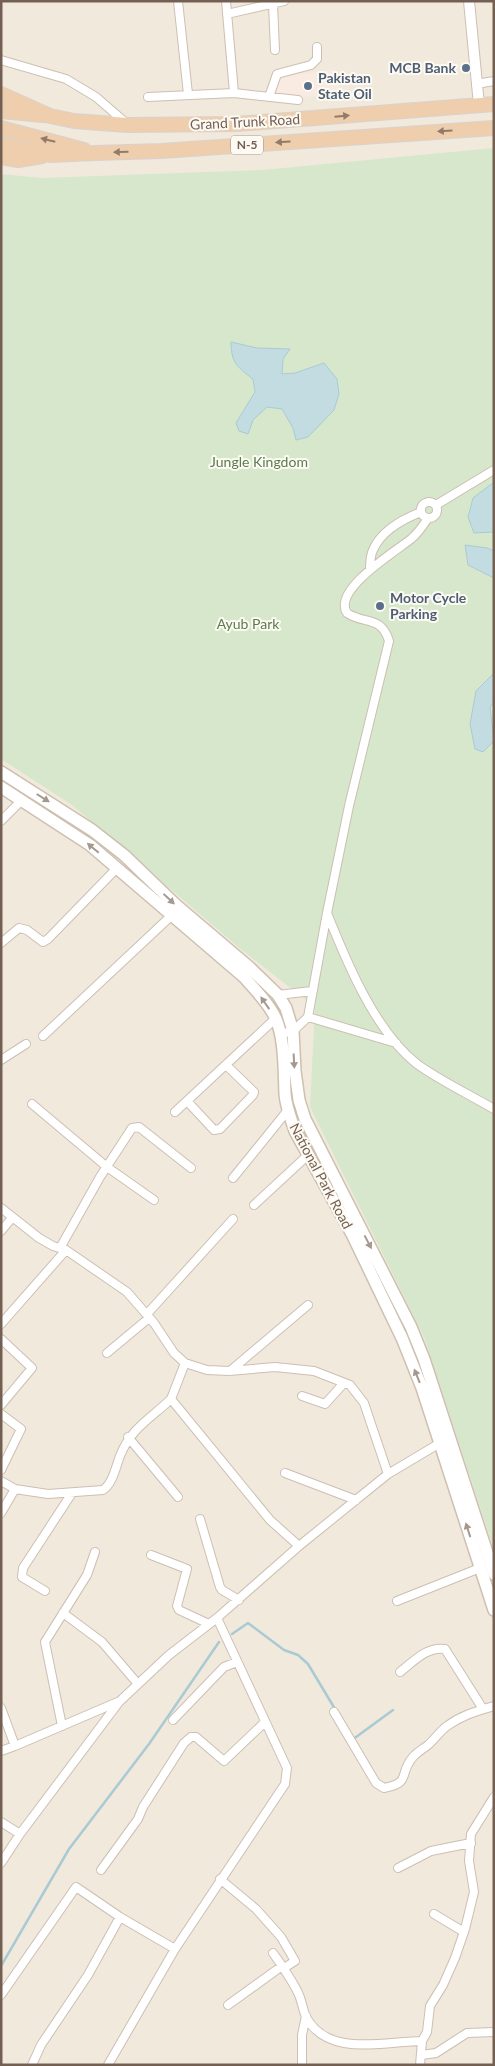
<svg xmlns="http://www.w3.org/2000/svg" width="495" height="2066" viewBox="0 0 495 2066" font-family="Lato,sans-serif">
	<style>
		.residential { fill: #f1e9dc }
		.commercial { fill: #f9eae2 }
		.green { fill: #d6e7cc }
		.water { fill: #c3dce2; stroke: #aacad3 }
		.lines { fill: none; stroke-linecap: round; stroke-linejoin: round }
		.stream { stroke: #aacad3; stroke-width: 2.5 }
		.minor-casing { stroke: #ccbfb3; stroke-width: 10 }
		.tertiary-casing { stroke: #ccbfb3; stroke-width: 12 }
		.secondary-casing { stroke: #cec0b1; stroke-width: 14 }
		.trunk-casing { stroke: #d8d2cf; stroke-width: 16 }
		.minor { stroke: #fff; stroke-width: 8 }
		.tertiary { stroke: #fff; stroke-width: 10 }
		.secondary { stroke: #fff; stroke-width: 11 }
		.trunk { stroke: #eecead; stroke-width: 14 }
		.oneway { fill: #927c69 }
		.oneway2 { fill: #a5988f }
		.service-dot { fill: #5c6f8a; stroke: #fdfaf3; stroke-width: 2 }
		.labels { text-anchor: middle; stroke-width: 4; stroke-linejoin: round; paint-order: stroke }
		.shield { fill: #fdfaf3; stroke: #9d8e82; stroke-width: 1 }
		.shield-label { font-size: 12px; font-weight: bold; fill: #746052 }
		.service-label { font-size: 14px; font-weight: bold; fill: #4e5e75; stroke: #fdfaf3; text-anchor: start }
		.street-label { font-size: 14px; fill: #746052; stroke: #fdfaf3 }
		.park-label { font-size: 14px; fill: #597d4e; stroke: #fdfaf3 }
	</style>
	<rect width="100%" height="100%" fill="#fbf6ed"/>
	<path class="residential" d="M1 1H494V2065H1Z"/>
	<path class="commercial" d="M335 69 341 94 279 99 273 94 281 77Z"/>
	<path class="green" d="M494 148V1549L424 1337 310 1107 315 1007 243 951 72 805 1 759V174L41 178 262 170Z"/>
	<path class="water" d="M231 342 257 348 290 349 283 359 282 374 295 373 324 363 337 379 339 394 334 410 308 437 296 440 293 428 282 409 267 407 253 420 248 434 239 431 236 423 255 392 253 379C237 367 231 362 231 342Z
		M494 482V532L474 533 468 517 473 498Z
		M465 545 487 548 494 551V578L468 565Z
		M494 673V702L490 707 494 741 483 752 475 749 470 724 476 691Z"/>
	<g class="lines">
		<path class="stream" d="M232 1634 248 1623 284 1650 298 1655 308 1664 335 1709
			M352 1740 393 1710
			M1 1966 69 1849 149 1744 219 1642"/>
		<g class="minor-casing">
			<path id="minor" d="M178 1 188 94
				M226 1 234 93 298 100
				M273 4 275 50
				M227 14 284 1
				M1 60 66 79 96 97 126 123
				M476 84 494 81
				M148 97 234 93
				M269 97 277 74 311 65 317 59V47
				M421 510a8 8 0 1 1 16 0a8 8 0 1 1-16 0Z
				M436 505 494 470
				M370 570C370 564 370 556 373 550 381 531 403 519 421 512
				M1 821 22 800
				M327 913C347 963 375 1031 417 1064 439 1080 470 1095 494 1109
				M1 943 19 928 27 930 43 942 48 939 117 868
				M278 995 312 991
				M308 1017 396 1043
				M280 1034 293 1031 308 1017 327 913 349 806 389 641C381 615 365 625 347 613 332 590 396 551 411 539 418 533 423 526 428 518
				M43 1036 171 916
				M1 1060 26 1044
				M187 1101 214 1130 220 1129 253 1095 254 1092 226 1065
				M32 1104 107 1167 154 1200
				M175 1112 276 1018
				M233 1178 288 1110
				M254 1205 308 1155
				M1 1208 39 1238 53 1246 66 1250 127 1292 154 1323 174 1353 185 1363 207 1370 229 1371 275 1367 314 1371 350 1385 364 1403 388 1474 440 1443
				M1 1231 12 1218
				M60 1248 100 1177 132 1128 139 1127 191 1168
				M147 1314 233 1219
				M1 1324 66 1250
				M1 1339 32 1368 1 1405
				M107 1353 149 1318
				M185 1363 171 1399 270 1520 299 1546
				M230 1371 308 1305
				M302 1396 325 1404 344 1383
				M1 1414 21 1429 1 1470
				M128 1437 178 1497
				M285 1473 356 1500
				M1 1481 15 1489
				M1 1513 15 1489 48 1494 103 1490C113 1483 116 1466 120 1456 131 1428 150 1419 171 1399
				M200 1519 220 1587 222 1590 239 1600
				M151 1555 187 1569 177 1606 179 1610 209 1624
				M45 1591 22 1577 23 1568 72 1493
				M397 1601 480 1568
				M63 1613 102 1642 138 1684
				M400 1672C413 1662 427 1646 445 1649L483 1709
				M1 1708 15 1746
				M334 1712 376 1783 384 1788C412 1783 398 1774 413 1757 417 1752 423 1749 428 1745 435 1739 440 1731 447 1726 462 1715 477 1711 494 1706
				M173 1720 224 1667 237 1662
				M62 1726 45 1642 87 1575 95 1552
				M1 1751 15 1746 120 1701 169 1655 217 1618 299 1546 388 1474
				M1 1822 20 1834
				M1 1863 20 1834 119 1702
				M398 1868 431 1851 471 1843
				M101 1870 138 1819 143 1807 184 1743 191 1737H196L224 1761 265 1722
				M220 1879 256 1909 281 1937 295 1961 284 1968
				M434 1914 464 1932
				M273 1953C282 1966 293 1981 299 1995 302 2002 303 2010 306 2017 328 2058 384 2041 422 2041L427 2032 430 2006 443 1985 455 1958 465 1929 474 1892 469 1861 471 1834 494 1797
				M1 1995 76 1887 120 1917 175 1949
				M228 2005 282 1966
				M421 2055 436 2053 467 2033 494 2032
				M32 2065 41 2045 88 1975 120 1917
				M108 2065 175 1949 285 1784 287 1768 217 1618
				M302 2065V2035L306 2016
				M420 2065 422 2041"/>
		</g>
		<g class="tertiary-casing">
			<path id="tertiary" d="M469 1 479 105"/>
		</g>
		<g class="secondary-casing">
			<path id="secondary" d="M1 772 92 830 124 855 176 905 249 967 278 995 286 1008 293 1031 295 1071 299 1100 305 1119 411 1327 424 1359 494 1574
				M1 787 90 845 244 977C255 990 268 1002 275 1017 285 1037 284 1072 285 1094 286 1107 291 1119 295 1131L352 1234 402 1338 422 1388 494 1610"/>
		</g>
		<g class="trunk-casing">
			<path id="trunk" d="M1 94 50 116 74 121 127 125 236 124 494 104
				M1 111 43 115
				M1 128 84 150
				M1 144 50 155 95 153 161 151 494 128
				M1 157 18 160 42 156"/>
		</g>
		<use href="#minor" class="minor"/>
		<use href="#tertiary" class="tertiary"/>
		<use href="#secondary" class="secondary"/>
		<use href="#trunk" class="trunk"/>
	</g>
	<defs><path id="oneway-solid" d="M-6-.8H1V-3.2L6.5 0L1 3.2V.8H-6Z" transform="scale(1.25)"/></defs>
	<g class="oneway">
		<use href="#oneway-solid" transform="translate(342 116) rotate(-5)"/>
		<use href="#oneway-solid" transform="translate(445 131) rotate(176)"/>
		<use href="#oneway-solid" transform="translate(48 140) rotate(-166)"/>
		<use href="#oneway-solid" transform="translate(283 142) rotate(176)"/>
		<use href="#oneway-solid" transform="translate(121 152) rotate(178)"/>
	</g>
	<g class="oneway2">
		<use href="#oneway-solid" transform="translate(43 798) rotate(32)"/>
		<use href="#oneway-solid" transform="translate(93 848) rotate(-140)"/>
		<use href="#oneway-solid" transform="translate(169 899) rotate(43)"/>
		<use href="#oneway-solid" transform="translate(265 1003) rotate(-125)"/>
		<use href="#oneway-solid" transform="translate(294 1061) rotate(87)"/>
		<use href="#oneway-solid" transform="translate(368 1242) rotate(62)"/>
		<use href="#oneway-solid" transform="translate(417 1376) rotate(-112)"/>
		<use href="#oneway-solid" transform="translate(468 1530) rotate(-108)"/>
	</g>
	<g class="service-dot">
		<circle cx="466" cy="68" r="5"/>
		<circle cx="308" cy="86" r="5"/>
		<circle cx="380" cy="606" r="5"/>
	</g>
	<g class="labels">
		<rect class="shield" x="231" y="135.5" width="32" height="19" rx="4"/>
		<g class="shield-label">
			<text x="247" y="149">N-5</text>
		</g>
		<g class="service-label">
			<text x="456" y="73" text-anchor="end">MCB Bank</text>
			<text x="318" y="83">Pakistan<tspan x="318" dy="16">State Oil</tspan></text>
			<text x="390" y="603">Motor Cycle<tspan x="390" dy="16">Parking</tspan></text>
		</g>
		<g class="street-label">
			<text transform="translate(245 122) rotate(-3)" y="5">Grand Trunk Road</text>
			<text transform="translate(321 1176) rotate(62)" y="5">National Park Road</text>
		</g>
		<g class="park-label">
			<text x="259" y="467">Jungle Kingdom</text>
			<text x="248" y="629">Ayub Park</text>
		</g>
	</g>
	<rect width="495" height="2066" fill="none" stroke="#746052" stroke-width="5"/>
</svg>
